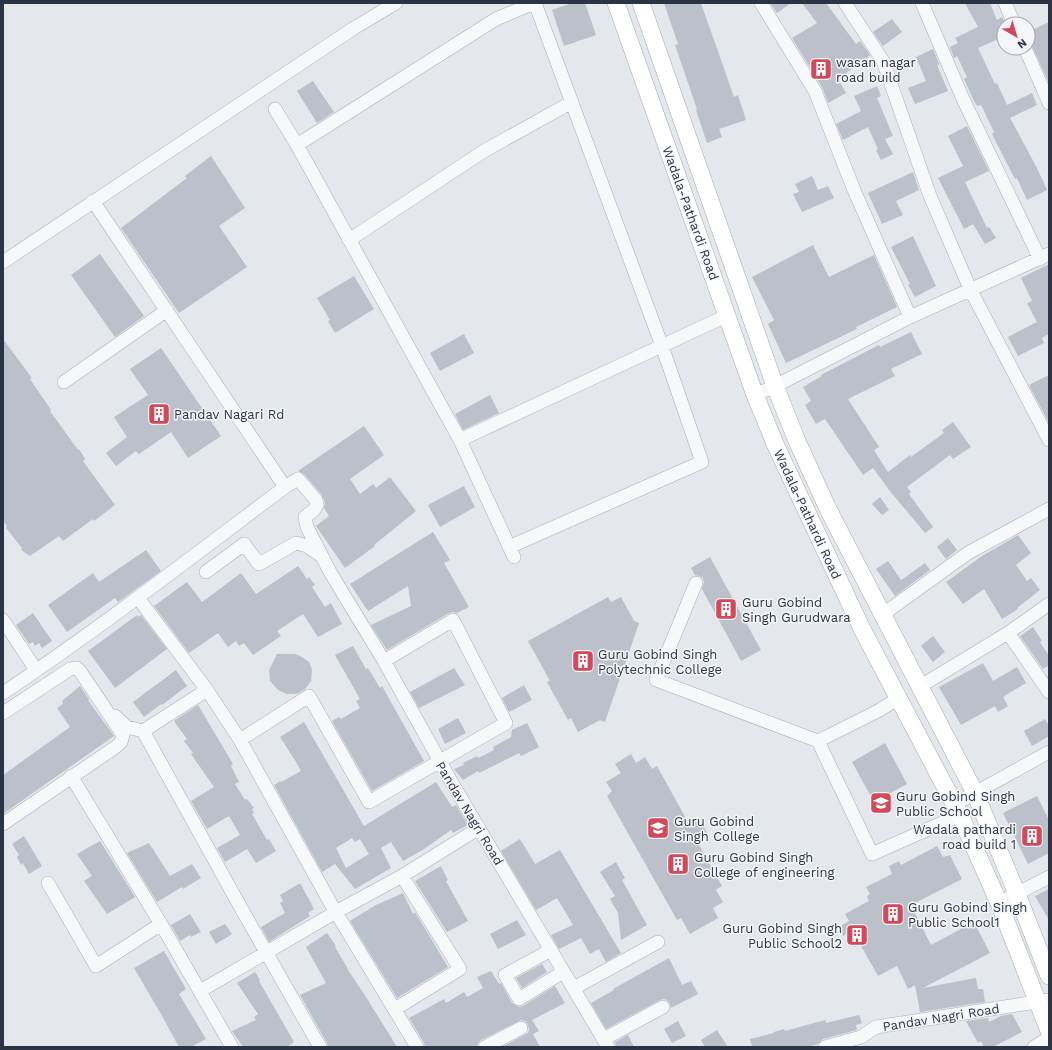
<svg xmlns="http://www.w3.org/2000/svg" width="1052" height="1050" viewBox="0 0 1052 1050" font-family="'Work Sans',sans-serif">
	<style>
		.building { fill: #bbc0ca; fill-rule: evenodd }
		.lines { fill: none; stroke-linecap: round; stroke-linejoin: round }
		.minor-casing { stroke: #a9aeb7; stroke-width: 14 }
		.major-casing { stroke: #a3abb8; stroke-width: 18 }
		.minor { stroke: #f7f8fa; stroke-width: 13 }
		.major { stroke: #fff; stroke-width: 17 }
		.labels { text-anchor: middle; stroke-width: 3; stroke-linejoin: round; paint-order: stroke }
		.poi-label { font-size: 13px; fill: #2b3445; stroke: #f4f6f9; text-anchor: start }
		.street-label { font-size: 13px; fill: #2b3445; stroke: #f4f6f9 }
	</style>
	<rect width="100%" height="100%" fill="#e4e7ec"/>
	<path class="building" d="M572 3H585L596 35 564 46 552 10Z
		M664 3H701L734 97 738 95 746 120 719 129 722 137 707 143 696 110 697 109 675 45 678 44Z
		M770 3H791L777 13Z
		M802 3H826L856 44 860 41 870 55 868 57 838 79 846 93 828 103 822 87 792 38 817 23Z
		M965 3H990L997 20 1002 17 1004 21V27L999 29 1003 37 978 48 995 84 997 83 1007 105 1032 93 1037 105 1010 118 1037 168 1047 190 1027 200 1017 178 1015 179 992 134 994 132 981 105 977 106 973 99 964 79 967 77 957 56 954 58 950 47 958 43 955 38 978 27Z
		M892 19 902 32 883 46 873 32Z
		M1049 22V83L1028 37V32Z
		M933 49 939 64 937 65 948 91 915 104 908 88 926 81 916 57Z
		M313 81 334 112 317 123 297 91Z
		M877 86 881 96 877 98 893 136 885 139 893 154 881 160 876 150 878 149 868 127 843 140 836 124 861 111 854 96Z
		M967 126 989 171 965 182 987 228 989 227 996 238 985 244 973 224 964 229 938 178 963 166 948 136Z
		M211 156 245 208 219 226 247 267 179 313 121 228 187 178 185 176Z
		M913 172 919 190 896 201 903 215 882 224 868 193Z
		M812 176 818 190 828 186 834 198 802 212 793 194 799 192 795 184Z
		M913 236 936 286 915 297 908 285 910 284 891 247Z
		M813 245 829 277 874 255 897 307 856 327 857 329 786 363 768 324 774 320 752 277Z
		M100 254 144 316 115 337 71 275Z
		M1049 264V334L1042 338 1044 343 1018 356 1008 337 1037 322 1027 303 1032 301 1021 278Z
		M354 276 374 309 335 333 328 321 330 320 317 298Z
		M911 332 922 354 891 369 895 376 848 399 879 447 874 450 888 472 910 455 911 457 944 433 942 430 953 422 971 447 953 459 950 455 907 487 911 492 909 494 933 527 925 533 889 490 873 468 863 475 825 419 816 424 805 405 811 401 803 387 822 376 821 375 879 345 880 347Z
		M464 334 474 353 440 371 430 353Z
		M3 339 32 378 30 379 51 410 50 411 78 450 79 449 85 459 83 461 115 505 94 521 93 519 63 541 59 536 30 556 21 550 22 548 6 528 7 526 3 521Z
		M161 348 221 436 188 458 171 432 139 454 136 451 116 466 106 453 127 437 114 417 148 395 130 369Z
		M1049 375V423L1029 385Z
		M490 395 499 413 463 430 455 414Z
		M364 426 384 455 350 479 360 494 373 484 376 488 390 477 416 511 374 545 375 546 345 568 316 526 329 516 324 508 325 503 322 495 304 474 298 471Z
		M464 486 475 507 440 527 428 505Z
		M880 497 889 510 882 515 872 504Z
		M433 532 450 560 444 563 469 607 457 613 453 612 449 613 387 650 371 625 411 606 408 586 368 611 350 584Z
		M1018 535 1031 553 1016 565 1027 581 1031 578 1040 590 1017 608 1018 609 1002 619 984 589 963 604 946 582 982 556Z
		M948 538 957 550 946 559 937 547Z
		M146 550 161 571 118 602 115 598 67 632 48 605 93 573 99 582Z
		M710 557 761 650 741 661 702 589 704 582 703 578 699 576 695 575 691 568Z
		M888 561 901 580 925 563 930 570 895 596 876 569Z
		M298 566 307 579 309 577 315 585 312 587 325 607 331 603 342 624 318 637 303 614 277 631 281 636 253 655 244 643 239 646 236 641 228 647 218 633 189 653 154 606 187 582 202 602 241 573 256 594Z
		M608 597 611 602 621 597 634 621 639 623 605 722 600 720 578 732 571 718 568 720 547 682 550 681 528 641Z
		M33 613 52 641 42 648 39 643 35 646 33 642 29 644 16 625Z
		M137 615 138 617 141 615 167 649 115 688 88 651Z
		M1033 627 1042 641 1040 642 1049 656V665L1043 669 1020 636Z
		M933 636 945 652 933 662 921 646Z
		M353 646 366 669 368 668 380 688 382 686 424 761 372 791 332 721 339 717 341 719 360 708 356 701 360 699 335 655Z
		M277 654H295L302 657 309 662 312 670 311 681 305 689 297 694H287L278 690 270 681 269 670Z
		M983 663 993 681 1017 667 1026 683 1003 697 1008 706 998 712 995 706 961 725 939 687Z
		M454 668 465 685 419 708 410 692Z
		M176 670 187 686 162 705 161 704 144 717 133 702Z
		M524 685 532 700 509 712 502 698Z
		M80 686 89 699 88 700 114 736 3 814V775L70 727 57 708 63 704 62 701Z
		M198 705 233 764 231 766 239 782 235 784 245 800 247 799 254 808 252 809 254 813 252 814 267 840 269 839 276 851 256 863 247 849 225 862 217 848 240 835 229 816 207 829 191 801 214 787 191 754 193 753 184 741 187 739 174 721Z
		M458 718 466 733 445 744 438 729Z
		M1045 719 1049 726V736L1032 746 1024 731Z
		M304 722 364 826 436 782 452 807 456 805 468 825 453 833 451 830 424 849 403 861 391 842 381 848 391 868 355 889 335 864 322 872 274 785 280 781 281 782 301 771 296 762 280 737ZM352 838 355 842 360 839 369 854 346 868 336 848Z
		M527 723 539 747 521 756 519 753 479 773 478 771 463 780 454 769 464 765 463 763 477 756 478 758 494 750 493 747 511 737 512 730Z
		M885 743 907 784 874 802 852 762Z
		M631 754 636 763 645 757 652 769 657 766 689 824 699 818 709 836 698 843 722 886 716 890 723 902 713 908 718 918 690 934 681 918 677 920 607 796 612 791 606 782 621 773 615 764Z
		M1037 796 1049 820V853L1028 864 1003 813Z
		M24 836 42 866 29 874 23 863 21 865 17 857 19 855 12 844Z
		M520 839 535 864 560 850 621 953 606 962 599 949 590 954 581 938 559 949 551 935 573 925 557 898 536 910 501 851Z
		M100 841 135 897 107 914 84 881 92 876 77 854Z
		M149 843 170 876 192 864 201 878 183 889 182 887 157 902 127 853Z
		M937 846 943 857 950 855 962 879 911 905 931 945 974 922 990 953 923 988 976 978 978 989H983L985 1002 920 1012 915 985 908 989 897 966 878 976 860 944 855 947 848 933 843 936 839 927 849 921 845 914 869 901 867 896 870 894 866 887 892 874 889 866 899 861 901 865Z
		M616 862 625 878 622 880 647 925 621 940 618 913 610 899 615 896 600 872Z
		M441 866 448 880 446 881 468 921 447 932 415 881Z
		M300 883 314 909 308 913 310 916 269 942 261 927 285 913 280 903 283 901 280 895Z
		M1049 889V920L1035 896Z
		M403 893 413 914 415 912 448 967 397 998 350 921 376 905Z
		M190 914 201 932 191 937 190 935 180 941 171 925Z
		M517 920 526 935 498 949 490 934Z
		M225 924 232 934 216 944 209 932Z
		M327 933 336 946 335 947 348 969V970L366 997 397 1047H328L327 1043 300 995 326 983 306 947Z
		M164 951 186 989 179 994 206 1039 191 1047H179L161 1014 134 968Z
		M669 958 682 985 691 981 698 994 671 1008 670 1004 667 1000 664 999 660 1000 606 1029 591 1003 614 990 613 989Z
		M542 964 547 972 522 988 516 978Z
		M491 971 499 984 501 983 512 1003 519 1007 523 1006 555 986 565 1003 532 1020 539 1031 533 1034 540 1047H502L528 1033 529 1029 528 1025 526 1021 521 1020 481 1040 478 1043 477 1047H425L424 1043 409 1018 444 999 446 1003 464 992 467 997 483 988 477 977Z
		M255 972 260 980 259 981 294 1042 287 1047H243L232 1031 256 1020 254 1017 258 1014 237 983Z
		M1012 1014 1022 1032 993 1047H984L981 1041 978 1043 966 1021 988 1018 989 1022 1001 1016Z
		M859 1015 862 1023 856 1025 857 1030 823 1039 818 1044 807 1047H752L750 1039 774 1033V1032L784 1029 785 1031 825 1020 826 1023Z
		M678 1021 686 1036 672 1043 664 1029Z
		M717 1030 728 1047H705L701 1040Z
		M628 1035 634 1047H616L615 1042Z"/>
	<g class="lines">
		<g class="minor-casing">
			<path id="minor" d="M761 3 815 91 854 190 910 317
				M845 3 883 61 930 196 971 291 1049 440
				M922 3 963 99 1040 259
				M1005 3 1014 24
				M1025 48 1049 103
				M275 109 297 145 460 440 514 557
				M297 145 496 19 534 3
				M349 240 484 151 572 102
				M3 262 354 28 396 3
				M64 382 167 310
				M755 395 775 386 910 317 1049 254
				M460 440 728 315
				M285 487 298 479 316 500 317 505 314 510 305 517 307 527 330 572 384 661 451 781 608 1047
				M509 547 702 462 662 346 535 3
				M206 572 244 544 259 564 296 543 307 546 320 555
				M696 583 656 680 818 741 878 711 899 698
				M138 598 207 690 240 740 331 904 417 1047
				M882 615 968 553 1049 509
				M3 620 36 670
				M1008 633 1049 692
				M919 687 1008 633 1049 604
				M3 693C100 628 192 557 285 487L93 201
				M3 713 70 669 77 668 80 671 123 735 121 742 117 746 3 824
				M115 716 127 727 143 731 207 690
				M143 731 241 908 320 1047
				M240 740 309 696 369 802 506 723 453 620 384 661
				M818 741 872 854 960 815
				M71 776 161 924 232 1047
				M955 804 1049 752
				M48 883 96 966 161 924
				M999 903 1049 877
				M551 950 505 975 519 999 563 972
				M574 988 658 942
				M200 991 336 912 402 876 479 828
				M395 1009 460 969 402 876
				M604 1039 663 1007
				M485 1047 521 1028
				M825 1047 861 1037 876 1027 1049 1000
				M1034 1047 1049 1038"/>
		</g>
		<g class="major-casing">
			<path id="major" d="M616 3 755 395 776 446 862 629 960 815 999 903 1049 1031
				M641 3 775 386 797 441 828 509 975 793 1017 894 1049 976"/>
		</g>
		<use href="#minor" class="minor"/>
		<use href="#major" class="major"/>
	</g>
	<defs>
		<g id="building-square" transform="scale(1.15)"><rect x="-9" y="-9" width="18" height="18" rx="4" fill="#d1495b" stroke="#f4f6f9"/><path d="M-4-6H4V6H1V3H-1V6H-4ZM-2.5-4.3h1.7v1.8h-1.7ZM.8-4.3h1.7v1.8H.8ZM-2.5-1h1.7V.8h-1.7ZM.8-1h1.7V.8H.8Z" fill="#fff"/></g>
		<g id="school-square" transform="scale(1.15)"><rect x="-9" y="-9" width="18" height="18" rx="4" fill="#d1495b" stroke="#f4f6f9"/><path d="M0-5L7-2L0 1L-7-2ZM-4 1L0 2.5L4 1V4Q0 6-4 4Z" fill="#fff"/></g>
		<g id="university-square" transform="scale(1.15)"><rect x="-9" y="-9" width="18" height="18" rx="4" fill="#d1495b" stroke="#f4f6f9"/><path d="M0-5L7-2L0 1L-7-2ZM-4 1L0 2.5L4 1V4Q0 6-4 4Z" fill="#fff"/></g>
	</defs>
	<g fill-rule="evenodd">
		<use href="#building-square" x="821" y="69"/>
		<use href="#building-square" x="159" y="414"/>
		<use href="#building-square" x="726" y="609"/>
		<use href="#building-square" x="583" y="661"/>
		<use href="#school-square" x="881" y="803"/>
		<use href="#university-square" x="658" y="828"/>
		<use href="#building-square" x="1032" y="836"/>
		<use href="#building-square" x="678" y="864"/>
		<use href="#building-square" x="893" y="914"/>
		<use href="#building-square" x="857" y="935"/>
	</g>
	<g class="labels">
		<g class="poi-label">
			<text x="836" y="67">wasan nagar<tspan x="836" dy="15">road build</tspan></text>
			<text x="174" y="419">Pandav Nagari Rd</text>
			<text x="742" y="607">Guru Gobind<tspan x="742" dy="15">Singh Gurudwara</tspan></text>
			<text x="598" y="659">Guru Gobind Singh<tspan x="598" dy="15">Polytechnic College</tspan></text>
			<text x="896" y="801">Guru Gobind Singh<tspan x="896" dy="15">Public School</tspan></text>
			<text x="674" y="826">Guru Gobind<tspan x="674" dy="15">Singh College</tspan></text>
			<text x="1016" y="834" text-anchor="end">Wadala pathardi<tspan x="1016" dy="15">road build 1</tspan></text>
			<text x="694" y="862">Guru Gobind Singh<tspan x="694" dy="15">College of engineering</tspan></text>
			<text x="908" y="912">Guru Gobind Singh<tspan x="908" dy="15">Public School1</tspan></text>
			<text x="842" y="933" text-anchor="end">Guru Gobind Singh<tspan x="842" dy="15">Public School2</tspan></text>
		</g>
		<g class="street-label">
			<text transform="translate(691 213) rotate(70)" y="5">Wadala-Pathardi Road</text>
			<text transform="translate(808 514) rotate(65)" y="5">Wadala-Pathardi Road</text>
			<text transform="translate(470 813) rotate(59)" y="5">Pandav Nagri Road</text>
			<text transform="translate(941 1017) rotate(-9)" y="5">Pandav Nagri Road</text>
		</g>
	</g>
	<rect width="1052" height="1050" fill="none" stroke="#2b3445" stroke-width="8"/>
	<g transform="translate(1016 36) rotate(142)"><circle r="19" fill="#f4f6f9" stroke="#a4a8b1"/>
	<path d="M0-3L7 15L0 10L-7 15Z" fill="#d1495b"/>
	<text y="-6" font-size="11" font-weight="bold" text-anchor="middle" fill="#2b3445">N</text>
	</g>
</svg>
